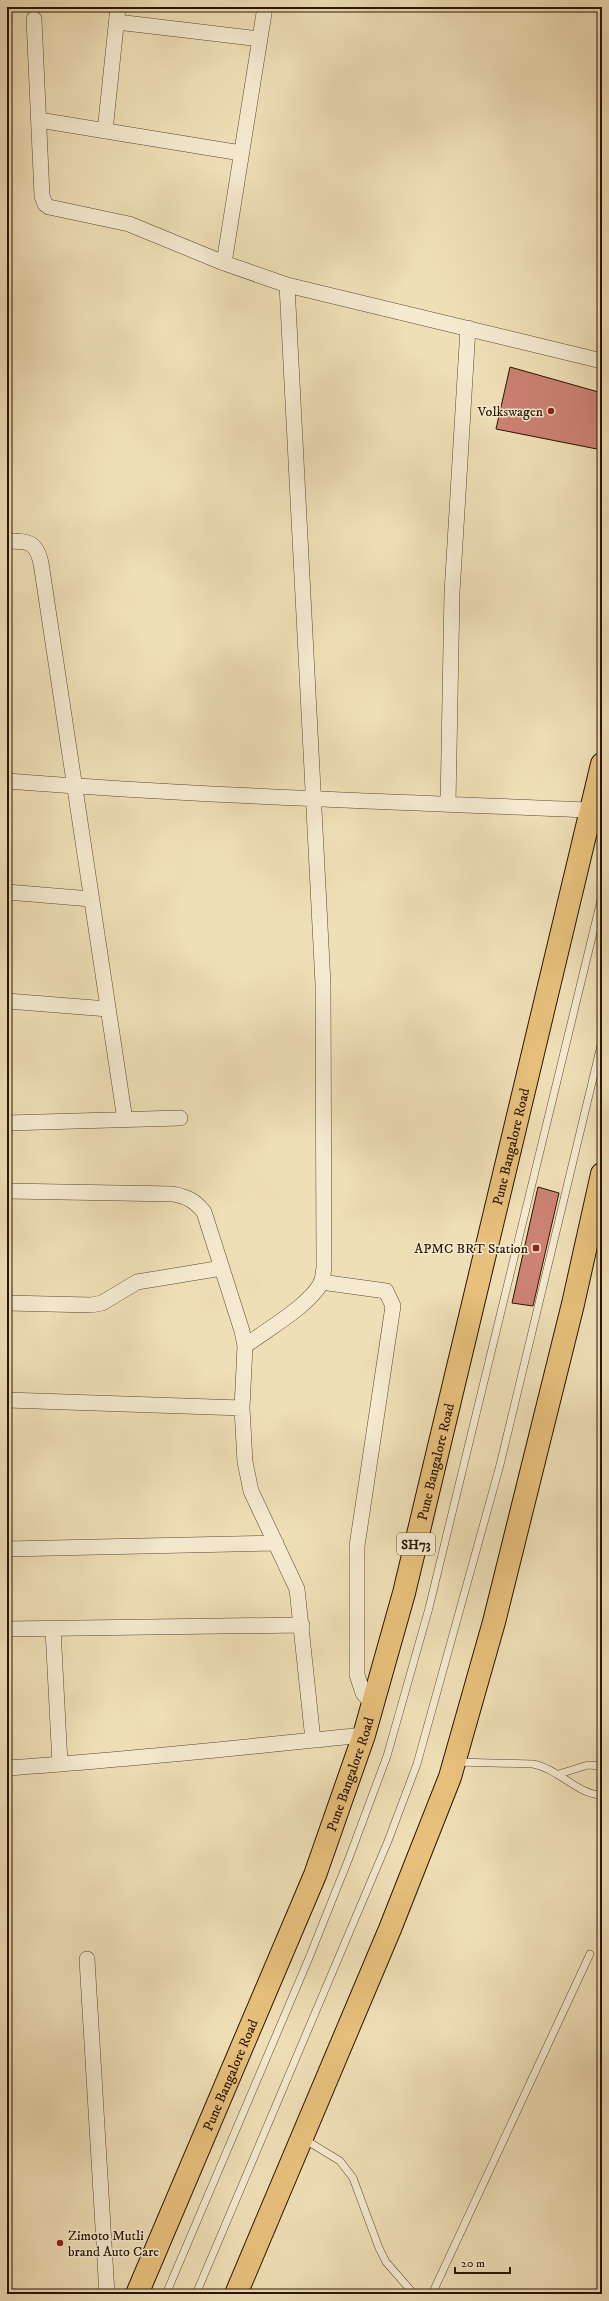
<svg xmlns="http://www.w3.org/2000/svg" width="609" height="2301" viewBox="0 0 609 2301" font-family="'IM FELL DW Pica',serif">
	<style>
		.building { fill: #cc8274; stroke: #281500 }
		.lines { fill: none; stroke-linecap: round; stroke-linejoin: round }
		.service-casing { stroke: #5a482e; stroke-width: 8 }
		.minor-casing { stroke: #5a482e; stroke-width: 16 }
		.primary-casing { stroke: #281500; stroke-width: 24 }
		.service { stroke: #f5ead0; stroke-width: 7 }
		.minor { stroke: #f5ead0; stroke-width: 15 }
		.primary { stroke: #e8c07c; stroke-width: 22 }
		.poi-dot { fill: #8f2418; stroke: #f5ead0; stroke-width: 1.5 }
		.labels { text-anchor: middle; stroke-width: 3; stroke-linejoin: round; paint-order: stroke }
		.shield { fill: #f5ead0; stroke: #66553e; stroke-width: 1 }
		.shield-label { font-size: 13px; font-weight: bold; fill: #281500 }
		.poi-label { font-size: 14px; fill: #281500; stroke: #f5ead0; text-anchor: end }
		.street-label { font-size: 14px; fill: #281500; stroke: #f5ead0 }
	</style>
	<rect width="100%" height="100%" fill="#efdfb7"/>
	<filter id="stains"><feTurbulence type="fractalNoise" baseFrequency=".005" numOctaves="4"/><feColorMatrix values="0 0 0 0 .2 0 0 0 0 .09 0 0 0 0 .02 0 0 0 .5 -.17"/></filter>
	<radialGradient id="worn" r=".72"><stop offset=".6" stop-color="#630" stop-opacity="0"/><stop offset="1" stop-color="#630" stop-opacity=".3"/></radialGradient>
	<path class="building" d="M510 367 602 393V450L496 429Z
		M538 1187 559 1193 533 1306 512 1303Z"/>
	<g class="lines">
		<g class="service-casing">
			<path id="service" d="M456 1762 533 1764C559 1769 578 1795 602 1795
				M559 1774 588 1765 602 1766
				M304 2139 340 2161 353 2178 379 2248 386 2262 414 2294
				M166 2294 309 1958 349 1858 387 1756 429 1608 602 896
				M196 2294 388 1841 417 1764 500 1465 602 1041
				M432 2294 590 1954"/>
		</g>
		<g class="minor-casing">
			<path id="minor" d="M34 19 42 196 45 204 49 207 129 224 224 263 287 285 602 361
				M117 22 260 39
				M39 120 241 153
				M105 131 118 7
				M224 263 265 7
				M7 541C28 541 36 541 41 563L125 1120
				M7 781C201 796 397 802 591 810
				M448 804 452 593 468 328
				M7 892 91 899
				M7 1001 108 1009
				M7 1123 180 1118
				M7 1191 173 1194C188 1197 195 1201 204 1212L242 1331 245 1346 242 1408 245 1462 251 1491 297 1589 313 1740
				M321 1282 386 1291 393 1306 357 1546V1675L363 1693 373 1705
				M7 1303 91 1305 102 1303 137 1282 222 1268
				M245 1346C266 1330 309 1306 321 1283 323 1279 323 1273 324 1268L323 984 287 285
				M7 1400 242 1408
				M7 1549 276 1543
				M7 1629 302 1625
				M53 1629 60 1764
				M7 1768C126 1760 245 1747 364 1735
				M87 1959 107 2294"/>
		</g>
		<g class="primary-casing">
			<g id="primary">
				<path id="s1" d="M137 2294 315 1875 364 1735 404 1593 602 764"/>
				<path d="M236 2294 390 1929 450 1777 494 1622 573 1304 602 1174"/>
			</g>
		</g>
		<use href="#service" class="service"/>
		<use href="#minor" class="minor"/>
		<use href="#primary" class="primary"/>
	</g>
	<g class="poi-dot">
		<circle cx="551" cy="411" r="4"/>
		<rect x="532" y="1244" width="8" height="8" rx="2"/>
		<circle cx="60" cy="2243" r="4"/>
	</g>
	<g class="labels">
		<rect class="shield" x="397" y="1533" width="38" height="22" rx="3"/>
		<g class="shield-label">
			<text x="416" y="1549">SH73</text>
		</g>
		<g class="poi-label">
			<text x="543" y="416">Volkswagen</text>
			<text x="528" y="1253">APMC BRT Station</text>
			<text x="68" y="2240" text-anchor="start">Zimoto Mutli<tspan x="68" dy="16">brand Auto Care</tspan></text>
		</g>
		<g class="street-label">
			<text dy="5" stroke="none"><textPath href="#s1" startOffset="1210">Pune Bangalore Road</textPath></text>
			<text dy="5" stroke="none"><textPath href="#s1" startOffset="886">Pune Bangalore Road</textPath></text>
			<text dy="5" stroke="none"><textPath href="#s1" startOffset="562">Pune Bangalore Road</textPath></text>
			<text dy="5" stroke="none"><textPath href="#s1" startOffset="238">Pune Bangalore Road</textPath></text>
		</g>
	</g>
	<rect width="609" height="2301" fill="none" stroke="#efdfb7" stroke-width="24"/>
	<rect x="8" y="8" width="593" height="2285" fill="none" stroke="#281500" stroke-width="2"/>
	<rect x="12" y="12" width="585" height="2277" fill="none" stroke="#281500"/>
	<path d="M455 2267v6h55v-6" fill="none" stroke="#281500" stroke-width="2"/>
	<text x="461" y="2267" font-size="12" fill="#281500" stroke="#f5ead0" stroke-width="3" paint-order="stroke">20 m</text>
	<rect width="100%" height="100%" filter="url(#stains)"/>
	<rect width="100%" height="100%" fill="url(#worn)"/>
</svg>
